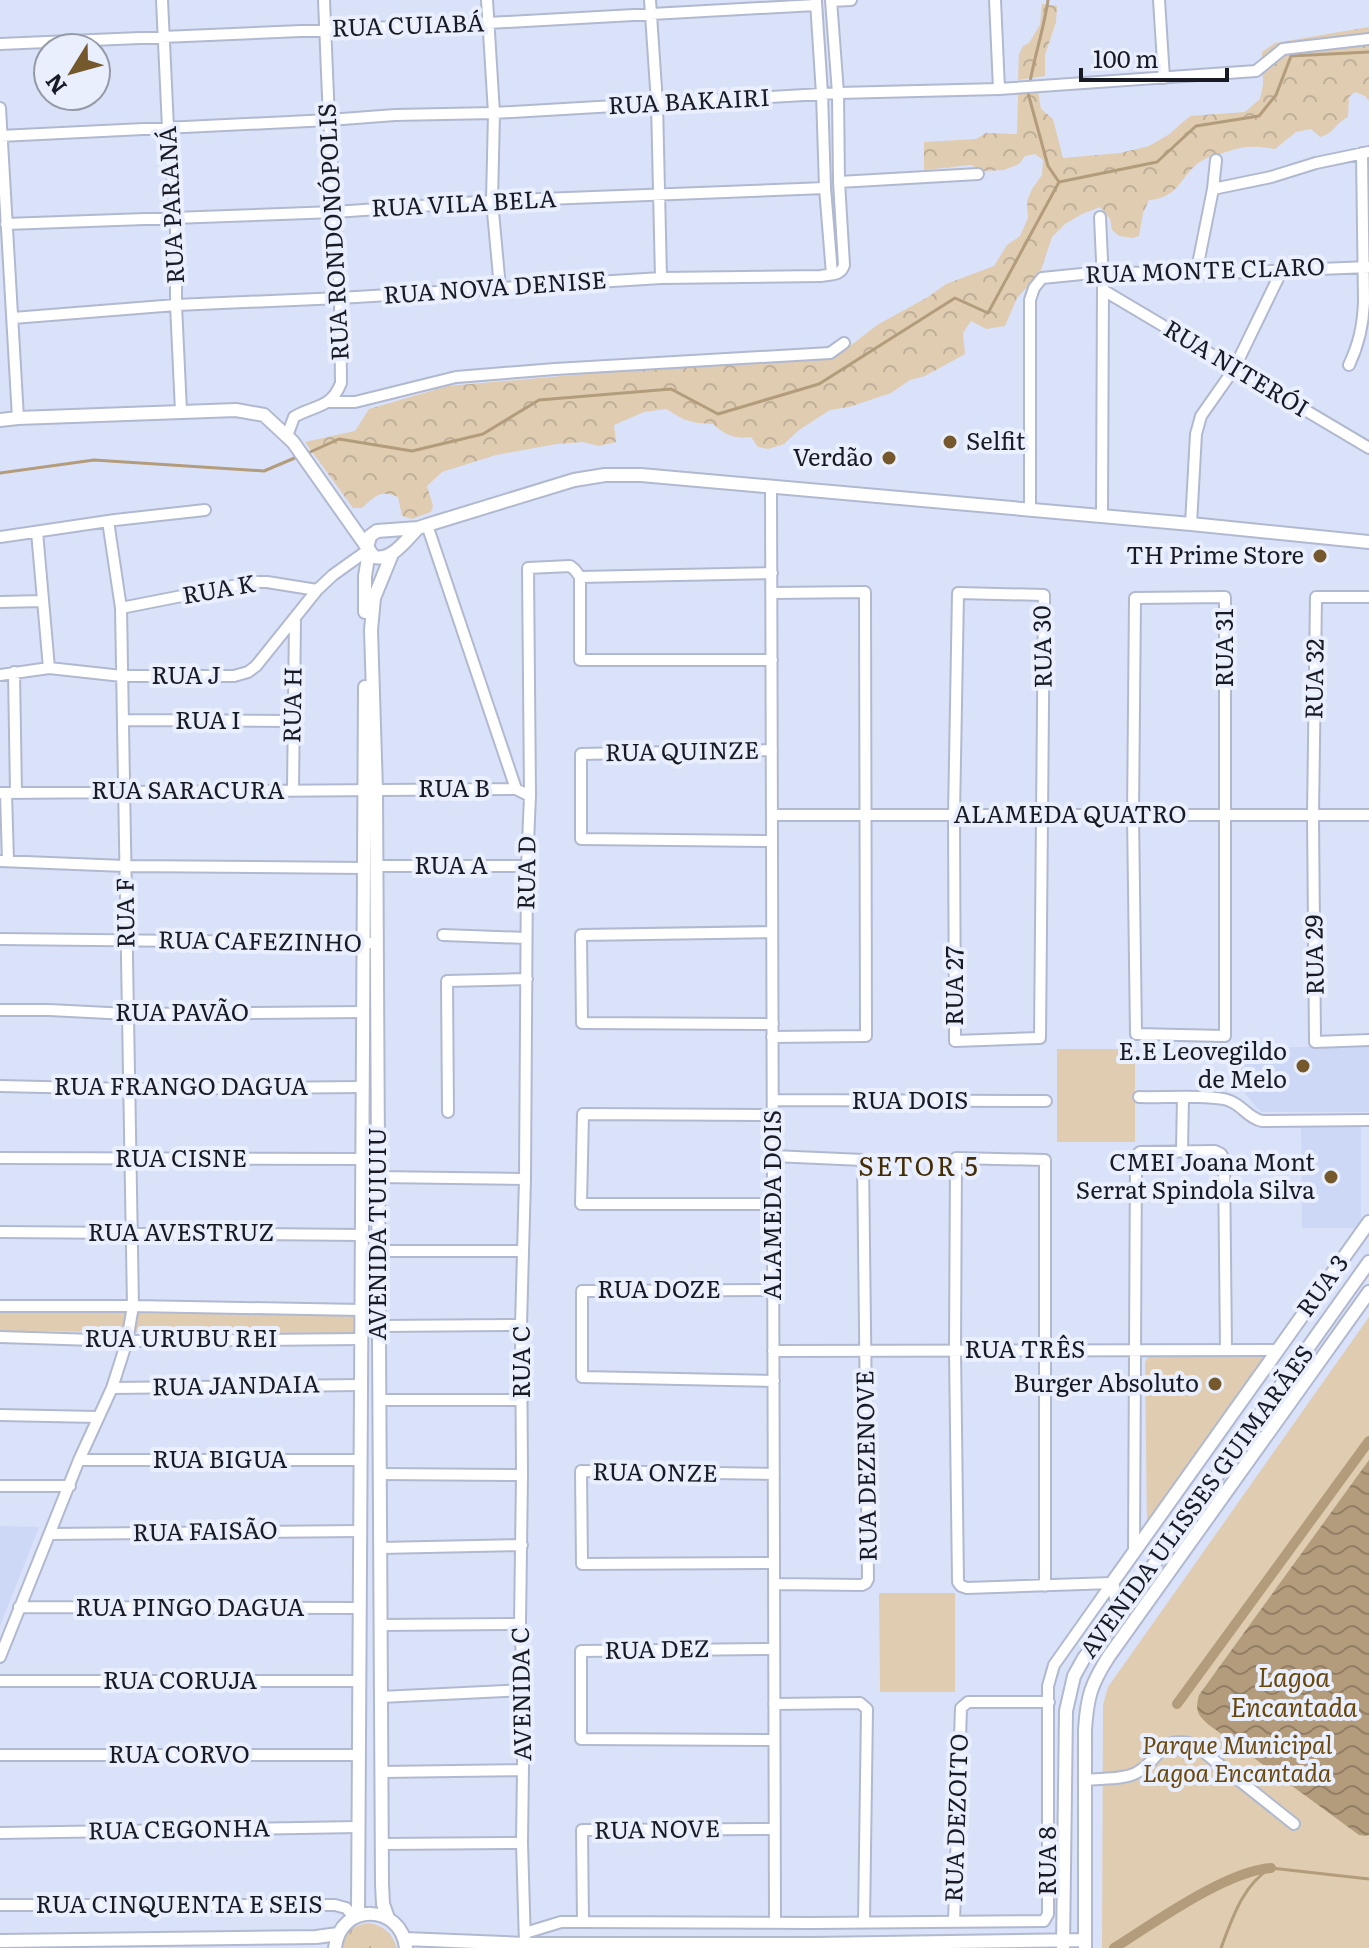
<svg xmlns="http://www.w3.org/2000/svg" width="1369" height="1948" viewBox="0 0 1369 1948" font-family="Literata,serif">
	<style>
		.built { fill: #cdd7f6 }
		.grass { fill: url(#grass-tufts) }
		.forest { fill: url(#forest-crowns) }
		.green { fill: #dfccb1 }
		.water { fill: url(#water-waves) }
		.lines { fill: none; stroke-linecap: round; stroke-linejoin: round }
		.stream { stroke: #b39c7b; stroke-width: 3 }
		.canal { stroke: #b39c7b; stroke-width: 10 }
		.minor-casing { stroke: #b1b9d0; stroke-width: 14 }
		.major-casing { stroke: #b1b9d0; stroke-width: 16 }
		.minor { stroke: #fff; stroke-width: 10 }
		.major { stroke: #fff; stroke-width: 12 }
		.poi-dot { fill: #75582c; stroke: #eaeffe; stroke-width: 3 }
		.labels { text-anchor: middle; stroke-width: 8; stroke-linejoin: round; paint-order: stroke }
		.street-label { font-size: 24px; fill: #191b24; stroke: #eaeffe }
		.poi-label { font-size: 24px; fill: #191b24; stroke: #eaeffe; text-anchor: end }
		.park-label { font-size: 24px; font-style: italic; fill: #6a490f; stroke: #eaeffe }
		.neighbourhood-label { font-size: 26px; letter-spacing: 2px; fill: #432d07; stroke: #eaeffe }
		.water-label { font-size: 26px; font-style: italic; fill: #68470c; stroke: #eaeffe }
	</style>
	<defs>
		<pattern id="grass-tufts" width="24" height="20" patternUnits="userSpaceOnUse" patternTransform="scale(2)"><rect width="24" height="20" fill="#dfccb1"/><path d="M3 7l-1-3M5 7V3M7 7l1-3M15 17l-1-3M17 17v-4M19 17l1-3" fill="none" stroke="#bfaf98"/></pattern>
		<pattern id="forest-crowns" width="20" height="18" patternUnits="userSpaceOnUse" patternTransform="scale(2)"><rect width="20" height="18" fill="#dfccb1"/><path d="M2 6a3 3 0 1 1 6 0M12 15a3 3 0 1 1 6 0" fill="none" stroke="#bfaf98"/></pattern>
		<pattern id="water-waves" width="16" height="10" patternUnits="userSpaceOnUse" patternTransform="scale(2)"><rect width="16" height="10" fill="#b39c7b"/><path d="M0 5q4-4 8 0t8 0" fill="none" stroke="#917e65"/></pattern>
	</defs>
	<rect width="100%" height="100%" fill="#dae2fa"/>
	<path class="built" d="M1369 1046V1112H1261L1237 1084 1238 1048Z
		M1301 1126H1361V1228H1302Z
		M0 1526 39 1527 0 1626Z"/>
	<path class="grass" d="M369 1923C384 1926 392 1933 397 1948H338C343 1933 352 1925 369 1923Z"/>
	<path class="forest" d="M1042 4 1057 6 1056 22 1045 55V76L1018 80 1019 54 1023 46 1029 43 1040 25Z
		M1369 27V101L1365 96 1355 92 1349 97 1348 117C1334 124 1336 132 1320 137L1311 129 1296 132 1275 149C1250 145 1244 146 1220 154 1211 156 1205 158 1197 164 1179 180 1177 198 1149 200L1143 213 1139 236 1133 238 1119 236 1112 230 1110 219 1100 207 1082 214 1065 224 1052 237 1040 273 1017 298 1005 326 986 329 971 321 963 333 965 354 925 376 910 380 891 393 849 407 830 410 799 430 784 444 768 449 758 447 751 437C734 439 725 435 713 424L697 423 683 419 666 409 644 412 614 425 616 442 599 446 583 442 557 444 496 455 442 472 427 486 433 506 431 512 412 519 402 516 398 497C380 489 374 497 362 508H353L305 442 355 431 369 409 448 386 632 370 827 358 845 350 877 325 928 297 946 284 994 266 1007 245 1020 236 1028 218 1027 201 1032 189 1042 175 1043 160 1035 154 1025 156 1019 164 1004 170 983 171 971 165 924 170V142L976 139 986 133 1017 134 1018 94 1038 91 1041 109 1053 119 1063 158 1120 153 1149 146 1168 135 1190 116 1245 112 1260 99 1263 85 1262 52 1275 43Z"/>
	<path class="green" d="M1057 1049H1135V1142H1057Z
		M0 1312 356 1315V1333L0 1331Z
		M1369 1317V1948H1102L1103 1705 1108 1687Z
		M1150 1354H1268L1147 1529 1145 1362Z
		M879 1593H955V1692H880Z"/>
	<path class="water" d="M1369 1460V1835L1366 1836 1359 1835 1209 1725C1197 1715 1195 1710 1199 1695Z"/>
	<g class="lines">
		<path class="stream" d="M1030 82C1035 54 1044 28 1048 0
			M1029 90 1028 93 1048 166 1059 182
			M308 453 339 439 412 451 483 434 539 400 671 389 718 414 819 384 955 298 988 313 1059 182 1157 162 1196 126 1259 116 1276 95 1291 56 1369 52
			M0 473 94 460 264 471 297 457
			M1221 1948C1232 1919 1243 1884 1271 1868L1369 1879"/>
		<path class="canal" d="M1177 1704 1369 1441
			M1114 1948C1154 1923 1226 1871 1271 1868"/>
		<g class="minor-casing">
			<path id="minor" d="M162 0 168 128 176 219V305L181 411
				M487 0 494 113 492 201 500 288
				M650 0 657 103 661 278
				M995 0 999 89
				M1159 0 1164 78
				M831 1 851 0
				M816 2 822 94 825 188 832 274
				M0 44 488 23 816 5
				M0 108 18 418
				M0 136 329 120 395 115 494 113 838 93 999 89 1256 71 1283 49 1369 39
				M839 182 978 174
				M1213 189 1216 160
				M1100 217 1103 282 1102 516
				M6 224 335 212 492 201 825 188
				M1196 274 1213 189 1271 177 1316 163 1369 152
				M1103 290 1369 448
				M13 318 176 305 340 298 661 278 821 276C831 274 841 276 844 265L839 182 838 93 831 0
				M1349 365C1359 344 1363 326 1364 302L1362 153
				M329 402H355L456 377 555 369 830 353 844 343
				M287 436 294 417C314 405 331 409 341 383L340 298 329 120 324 0
				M771 488 775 1922
				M1030 510V300L1034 288 1042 278 1102 272 1196 274 1369 267
				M1191 524 1196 434 1201 416 1234 369 1282 270
				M427 525 516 789
				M37 532 49 668
				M0 537 115 520 205 510
				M580 577 772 573
				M772 593 865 592 866 1036 772 1037
				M958 593 1044 595 1040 1038 955 1041 954 815Z
				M1225 597V1036L1136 1034 1133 815 1135 598Z
				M1369 597H1316L1313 815 1315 1042 1369 1040
				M0 602 43 601
				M121 608 253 582H267L317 590
				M14 672 16 793
				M0 675 49 668 122 676H234L248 672 256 666 317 590 333 575 368 550
				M123 720 293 721
				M772 750 581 754V839L772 841
				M293 790 295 620
				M0 793 516 789 530 796
				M6 793 8 861
				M772 815H1369
				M0 861 125 866 364 868
				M376 866H527
				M772 932 581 935 582 1023 773 1024
				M443 935 526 938
				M0 939 371 943
				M0 1010H49L128 1014 363 1012
				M0 1086 129 1089 363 1087
				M1139 1097C1160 1098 1214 1094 1230 1101 1243 1106 1248 1118 1262 1121L1369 1120
				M773 1100 1046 1101
				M448 1112 447 981 527 979
				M773 1115 583 1114 581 1204H773
				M1182 1150 1183 1098
				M773 1156 863 1160 868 1579 866 1583 862 1585 774 1584
				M0 1158 362 1159
				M377 1177 525 1179
				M0 1232 362 1235
				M378 1251H523
				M773 1290 582 1291V1377L774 1381
				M0 1306H133L361 1310
				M379 1326 521 1325
				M0 1337 127 1341 361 1339
				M773 1351C941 1351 1109 1349 1278 1350
				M112 1388 361 1385
				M379 1400H522
				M0 1415 97 1417
				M79 1460H361
				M379 1474 522 1475
				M774 1474 581 1471 582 1564 774 1563
				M0 1486H70
				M50 1534 360 1531
				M380 1548 522 1545
				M1134 1553 1136 1156 1140 1152 1215 1151 1221 1154 1224 1159 1226 1350
				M1045 1586V1160L956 1158 955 1350 958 1582 961 1586 967 1588 1112 1583
				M19 1607 360 1608
				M380 1625 520 1624
				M774 1649 581 1651V1739L774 1740
				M0 1657 79 1460 112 1388 127 1341 133 1306 121 608 108 521
				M0 1681H359
				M381 1697 524 1690
				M774 1704 860 1703 867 1709 864 1922
				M0 1755H359
				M381 1772 523 1770
				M1085 1780C1101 1778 1122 1780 1136 1773 1162 1759 1160 1733 1195 1745L1294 1824
				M0 1833 359 1827
				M381 1844 522 1843
				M0 1905H335L346 1908 354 1917
				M583 1922 582 1830 774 1829
				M954 1922 961 1708 968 1702H1049
				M525 1933 561 1922H583L813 1923 1044 1921 1048 1914V1686L1054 1665 1112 1583
				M525 1944 522 1843 524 1690 520 1624 522 1475 521 1325 525 1179 527 866 530 796 528 568 570 566 575 570 580 577V660H772"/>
		</g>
		<g class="major-casing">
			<path id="major" d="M0 420 18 418 236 410 264 415 293 442 374 557C392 561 406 540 418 528
				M367 548 370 536 377 531 418 528 427 525 574 480 605 475H641L1191 524 1369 542
				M365 612V576L369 552
				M1120 1612 1112 1583 1369 1222
				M358 1916 365 687
				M388 1918 383 1904 382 1884 376 790 371 630 374 598 392 554
				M405 1939 525 1944H813L1085 1940
				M0 1941 316 1937 338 1934
				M335 1948C340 1902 401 1903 406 1948
				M1063 1948 1066 1711 1074 1676 1084 1658 1120 1612 1369 1262
				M1085 1948V1730C1087 1697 1091 1684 1109 1656L1369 1292"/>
		</g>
		<use href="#minor" class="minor"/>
		<use href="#major" class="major"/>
	</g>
	<g class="poi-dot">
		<circle cx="950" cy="442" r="8"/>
		<circle cx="889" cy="458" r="8"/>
		<circle cx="1320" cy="556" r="8"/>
		<circle cx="1303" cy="1066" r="8"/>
		<circle cx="1331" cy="1177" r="8"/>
		<circle cx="1215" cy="1384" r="8"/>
	</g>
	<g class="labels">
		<g class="street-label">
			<text transform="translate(408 26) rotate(-2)" y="8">RUA CUIABÁ</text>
			<text transform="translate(689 102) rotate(-3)" y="8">RUA BAKAIRI</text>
			<text transform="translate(464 204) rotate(-3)" y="8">RUA VILA BELA</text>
			<text transform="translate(172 205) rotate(-93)" y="8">RUA PARANÁ</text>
			<text transform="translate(334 232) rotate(-93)" y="8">RUA RONDONÓPOLIS</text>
			<text transform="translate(1205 271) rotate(-2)" y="8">RUA MONTE CLARO</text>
			<text transform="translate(495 288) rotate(-4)" y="8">RUA NOVA DENISE</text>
			<text transform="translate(1236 369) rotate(31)" y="8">RUA NITERÓI</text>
			<text transform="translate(219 590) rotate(-10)" y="8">RUA K</text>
			<text transform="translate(1043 647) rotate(-91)" y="8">RUA 30</text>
			<text transform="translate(1225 648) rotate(-90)" y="8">RUA 31</text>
			<text x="186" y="684">RUA J</text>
			<text transform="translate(1315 679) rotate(-89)" y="8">RUA 32</text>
			<text transform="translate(293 705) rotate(-89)" y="8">RUA H</text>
			<text x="208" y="729">RUA I</text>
			<text transform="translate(682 752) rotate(-1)" y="8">RUA QUINZE</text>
			<text x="454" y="797">RUA B</text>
			<text x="188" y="799">RUA SARACURA</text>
			<text x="1070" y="823">ALAMEDA QUATRO</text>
			<text x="451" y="874">RUA A</text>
			<text transform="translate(527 873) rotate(-89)" y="8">RUA D</text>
			<text transform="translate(126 913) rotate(-91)" y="8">RUA F</text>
			<text transform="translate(260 942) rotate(1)" y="8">RUA CAFEZINHO</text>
			<text transform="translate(1315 955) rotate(-91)" y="8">RUA 29</text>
			<text transform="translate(955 986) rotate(-90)" y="8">RUA 27</text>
			<text x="182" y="1021">RUA PAVÃO</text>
			<text x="181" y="1095">RUA FRANGO DAGUA</text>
			<text x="910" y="1109">RUA DOIS</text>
			<text x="181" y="1167">RUA CISNE</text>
			<text transform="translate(773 1205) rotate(-90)" y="8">ALAMEDA DOIS</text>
			<text x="181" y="1241">RUA AVESTRUZ</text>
			<text transform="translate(378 1234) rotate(-90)" y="8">AVENIDA TUIUIU</text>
			<text transform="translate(1323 1286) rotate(-54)" y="8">RUA 3</text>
			<text x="659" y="1298">RUA DOZE</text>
			<text x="181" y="1347">RUA URUBU REI</text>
			<text x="1025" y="1358">RUA TRÊS</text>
			<text transform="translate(522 1362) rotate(-90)" y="8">RUA C</text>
			<text transform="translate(236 1386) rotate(-1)" y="8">RUA JANDAIA</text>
			<text x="220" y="1468">RUA BIGUA</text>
			<text transform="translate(867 1466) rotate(-91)" y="8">RUA DEZENOVE</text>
			<text transform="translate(655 1473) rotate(1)" y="8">RUA ONZE</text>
			<text transform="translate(1197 1502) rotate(-54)" y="8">AVENIDA ULISSES GUIMARÃES</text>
			<text transform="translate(205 1532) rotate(-1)" y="8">RUA FAISÃO</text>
			<text x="190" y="1616">RUA PINGO DAGUA</text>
			<text transform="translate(657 1650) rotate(-1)" y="8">RUA DEZ</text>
			<text x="180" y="1689">RUA CORUJA</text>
			<text transform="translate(522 1694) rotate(-91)" y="8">AVENIDA C</text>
			<text x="179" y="1763">RUA CORVO</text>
			<text transform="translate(957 1818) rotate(-88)" y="8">RUA DEZOITO</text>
			<text transform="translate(179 1830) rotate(-1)" y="8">RUA CEGONHA</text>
			<text transform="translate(657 1830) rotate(-1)" y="8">RUA NOVE</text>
			<text transform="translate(1048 1861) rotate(-90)" y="8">RUA 8</text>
			<text x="179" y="1913">RUA CINQUENTA E SEIS</text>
		</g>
		<g class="poi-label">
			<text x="966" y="450" text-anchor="start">Selfit</text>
			<text x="873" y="466">Verdão</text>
			<text x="1304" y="564">TH Prime Store</text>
			<text x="1287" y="1060">E.E Leovegildo<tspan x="1287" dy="28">de Melo</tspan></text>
			<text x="1315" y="1171">CMEI Joana Mont<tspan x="1315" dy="28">Serrat Spindola Silva</tspan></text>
			<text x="1199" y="1392">Burger Absoluto</text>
		</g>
		<g class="park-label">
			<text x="1237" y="1754">Parque Municipal<tspan x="1237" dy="28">Lagoa Encantada</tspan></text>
		</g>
		<g class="neighbourhood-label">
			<text x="919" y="1176">SETOR 5</text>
		</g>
		<g class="water-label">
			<text x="1294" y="1687">Lagoa<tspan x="1294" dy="30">Encantada</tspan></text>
		</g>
	</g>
	<g transform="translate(72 72) rotate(233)"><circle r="38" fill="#eaeffe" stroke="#969aa7" stroke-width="2"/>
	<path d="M0-6L14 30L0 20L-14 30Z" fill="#75582c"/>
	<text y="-12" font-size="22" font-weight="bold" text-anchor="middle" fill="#191b24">N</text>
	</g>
	<path d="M1081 68v12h146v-12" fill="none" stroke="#191b24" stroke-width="4"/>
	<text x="1093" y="68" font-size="24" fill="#191b24" stroke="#eaeffe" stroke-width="6" paint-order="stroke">100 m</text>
</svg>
